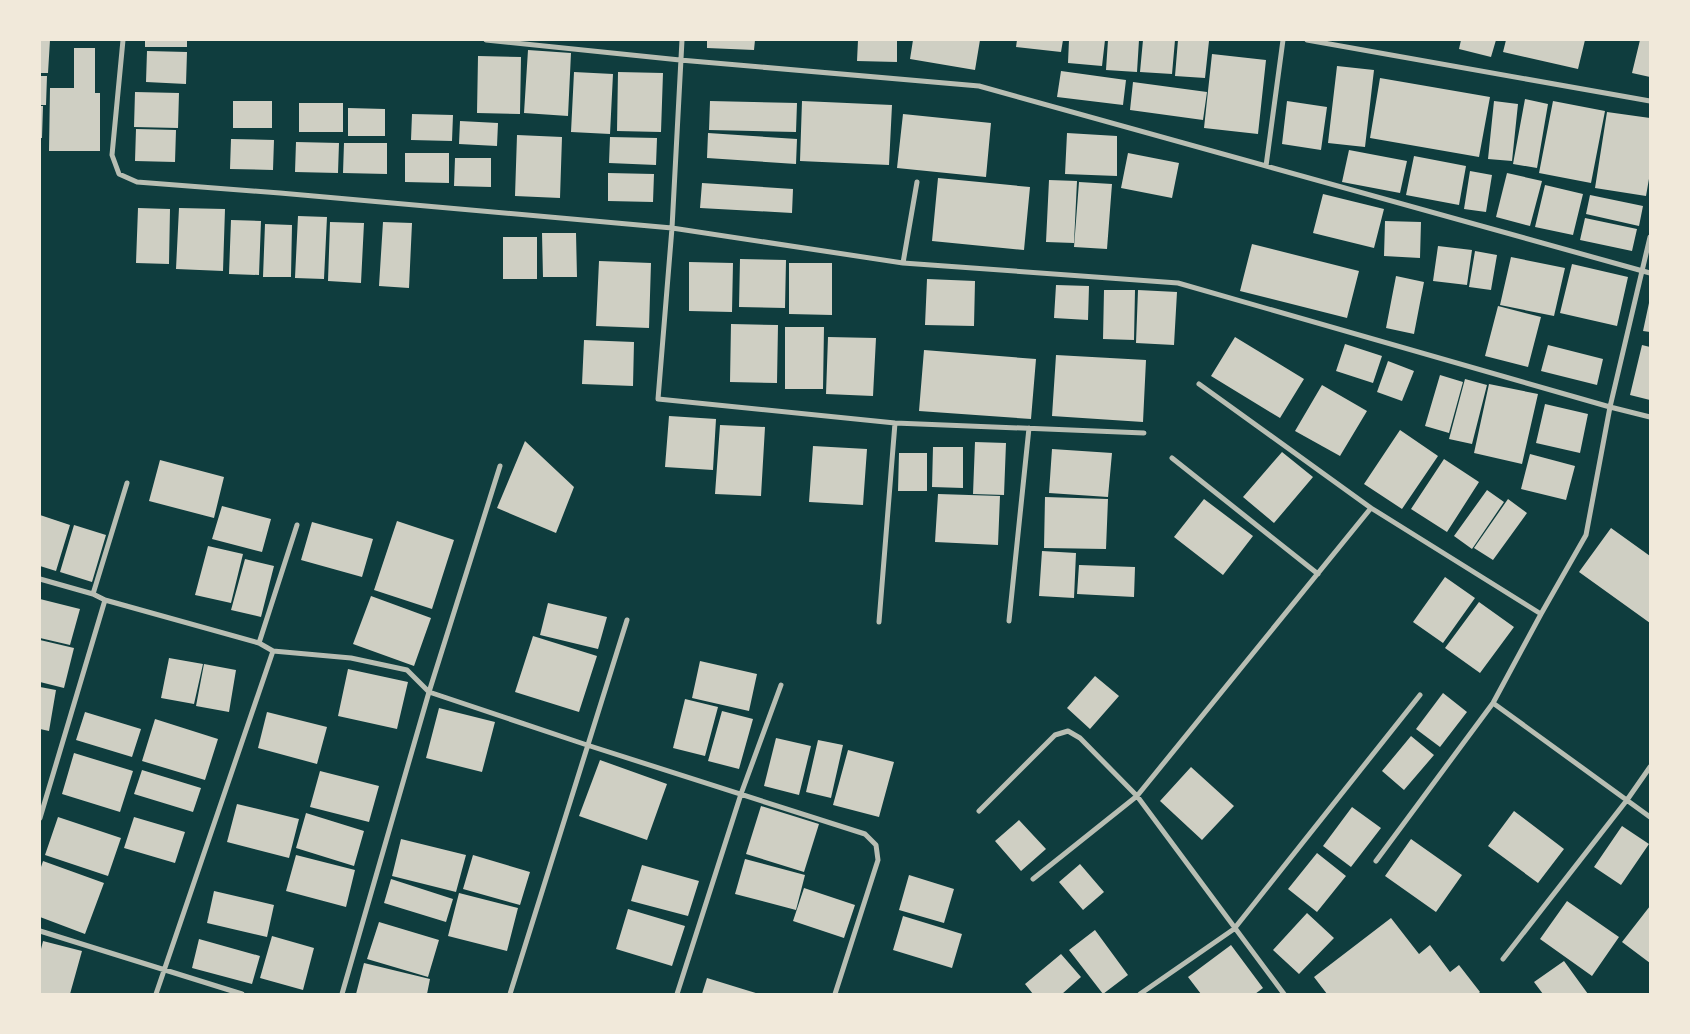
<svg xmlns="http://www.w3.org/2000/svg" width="1690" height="1034" viewBox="0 0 1690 1034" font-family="'Source Serif 4',serif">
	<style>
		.building { fill: #cfcfc3 }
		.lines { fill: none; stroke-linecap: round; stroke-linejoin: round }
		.minor { stroke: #b8beb3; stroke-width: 5 }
	</style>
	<rect width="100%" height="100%" fill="#0f3d3e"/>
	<path class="building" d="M40 40H50L48 73H40Z
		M145 40H187V47H145Z
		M707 40H755L754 50 707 48Z
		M858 40H897V62L857 61Z
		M913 40H980L975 70 910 59Z
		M1017 40H1063L1061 52 1016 47Z
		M1069 40H1105L1102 66 1068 63Z
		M1108 40H1139L1137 72 1106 70Z
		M1143 40H1175L1172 74 1140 72Z
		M1178 40 1209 41 1205 78 1175 76Z
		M1461 40H1496L1491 57 1459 49Z
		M1506 40H1585L1578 69 1503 52Z
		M1640 40H1650V77L1632 73Z
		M74 48H95V93H100V151H49L50 88H74Z
		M528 50 571 53 568 116 524 113Z
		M147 51 187 52 186 84 146 82Z
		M1212 54 1266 60 1258 134 1204 128Z
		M478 56 521 57 520 114 477 113Z
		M1337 66 1374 70 1365 147 1328 143Z
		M1061 71 1126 80 1123 105 1057 97Z
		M574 72 613 74 610 134 571 132Z
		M618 72 663 73 661 132 617 131Z
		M40 76H47L46 105H40Z
		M1380 78 1490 97 1479 157 1370 138Z
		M1133 82 1207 92 1203 120 1130 110Z
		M135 92 179 93 178 128 134 127Z
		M1525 99 1548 104 1537 168 1513 164Z
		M233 101H272V128H233Z
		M710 101 797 103 796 132 709 130Z
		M802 101 892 105 889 165 800 161Z
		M1287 101 1327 107 1321 150 1282 144Z
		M1494 101 1518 104 1512 161 1488 159Z
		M1553 101 1605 111 1591 183 1539 173Z
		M299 103H343V132H299Z
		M40 106H43L42 138H40Z
		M348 108 385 109V136H348Z
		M1607 112 1650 118V173L1646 196 1595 188Z
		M412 114 453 115 452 141 411 140Z
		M903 114 991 123 986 177 897 168Z
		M460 121 498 123 497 146 459 144Z
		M136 129 176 130 175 162 135 161Z
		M708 133 797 139 796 164 707 158Z
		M1067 133 1117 136V176L1065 174Z
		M517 135 562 137 560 198 515 196Z
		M610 137 657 138 656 165 609 163Z
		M231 139 274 140 273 170 230 169Z
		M296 142 339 143 338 173 295 172Z
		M344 143H387V174L343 173Z
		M1349 150 1407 161 1400 193 1342 182Z
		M405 153H449V183L405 182Z
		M1128 153 1179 163 1172 198 1121 188Z
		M1414 156 1466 166 1459 205 1406 195Z
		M455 158H491V187L454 186Z
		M1470 171 1492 175 1486 212 1464 209Z
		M608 173 654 174 653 202 608 201Z
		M1507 173 1542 181 1530 226 1496 217Z
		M938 178 1030 187 1024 250 932 241Z
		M1049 180 1077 181 1074 243 1046 242Z
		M1079 182 1112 184 1107 249 1074 247Z
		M702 183 793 189 792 213 700 208Z
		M1545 185 1583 194 1573 235 1535 227Z
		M1323 194 1384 209 1374 248 1313 233Z
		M1590 195 1643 206 1639 226 1586 214Z
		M138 208 170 209 169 264 136 263Z
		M179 208 225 209 223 271 176 269Z
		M298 216 327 217 324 279 295 278Z
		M1585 218 1637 229 1632 251 1580 240Z
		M231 220 261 221 259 275 229 274Z
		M1385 221 1421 222 1420 258 1384 256Z
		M330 222 364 223 361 283 328 281Z
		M383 222 412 223 409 288 379 286Z
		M265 224 292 225 291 277H263Z
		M542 233H576L577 277H543Z
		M503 237H537V279H503Z
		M1252 244 1359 271 1347 318 1240 291Z
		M1438 246 1472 250 1467 285 1433 281Z
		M1475 251 1497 255 1491 290 1469 287Z
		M1511 257 1565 268 1554 316 1500 305Z
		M740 259 786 260 785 308 739 307Z
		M599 261 651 263 649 328 596 326Z
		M689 262 733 263 732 312 689 311Z
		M789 263H832V315L789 314Z
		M1572 264 1628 277 1617 326 1560 313Z
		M1396 276 1424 282 1414 334 1386 328Z
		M927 279 975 281 974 326 925 325Z
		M1056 285 1089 286 1088 320 1054 318Z
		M1104 290H1135L1134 340 1103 339Z
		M1138 290 1177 292 1174 345 1136 343Z
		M1649 303H1650V332L1643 331Z
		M1498 306 1541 317 1528 367 1485 356Z
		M731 324 778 325 777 383 730 382Z
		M785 327H824L823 389H785Z
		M828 337 876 338 873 396 826 394Z
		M1235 337 1304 379 1280 418 1211 376Z
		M584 340 634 342 633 386 582 384Z
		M1345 344 1382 356 1373 383 1336 371Z
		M1548 345 1603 359 1597 385 1541 371Z
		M1642 345 1650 347V400L1630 395Z
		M924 350 1036 359 1031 419 919 411Z
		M1056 355 1146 360 1143 422 1052 416Z
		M1388 361 1414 371 1402 401 1377 392Z
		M1440 375 1463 382 1449 433 1425 426Z
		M1465 379 1487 385 1472 444 1449 439Z
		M1489 384 1538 394 1522 464 1474 453Z
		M1322 385 1367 411 1340 456 1295 431Z
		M1545 404 1588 414 1580 453 1536 443Z
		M669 416 716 419 713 470 665 467Z
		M720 425 765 427 761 496 715 494Z
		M1400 430 1438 456 1402 509 1364 484Z
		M525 441 574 487 556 533 497 508Z
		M975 442 1006 443 1004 495 973 494Z
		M813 446 867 449 863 505 809 502Z
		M933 447H963V488L932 487Z
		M1052 449 1112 453 1108 497 1049 493Z
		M1282 452 1313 477 1274 523 1243 497Z
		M899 453H927V491H898Z
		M1530 454 1575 466 1566 500 1521 489Z
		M1444 459 1479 482 1447 532 1411 509Z
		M160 460 224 477 214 518 149 501Z
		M1487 490 1504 502 1472 549 1454 536Z
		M938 494 1000 496 998 545 935 542Z
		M1045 497 1108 499 1106 549 1044 548Z
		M1204 499 1253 536 1223 575 1174 537Z
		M1508 499 1527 513 1493 560 1474 548Z
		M222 506 271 519 262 552 212 539Z
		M40 515 70 525 56 571 40 566Z
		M397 521 454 540 432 609 374 590Z
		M312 522 373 539 362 577 301 560Z
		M74 525 106 535 92 582 60 572Z
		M1611 528 1650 556V623L1579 572Z
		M208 546 243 554 231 603 195 595Z
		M1042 551 1076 553 1074 598 1039 596Z
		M245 559 274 566 261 617 231 610Z
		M1079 565 1135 567 1134 597 1077 594Z
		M1445 577 1475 598 1443 643 1413 622Z
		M371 596 431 618 414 666 353 644Z
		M40 599 80 609 70 645 40 638Z
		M1479 602 1514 627 1480 673 1445 648Z
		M548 603 607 617 598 649 540 635Z
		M533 636 597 656 579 712 515 692Z
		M40 640 74 648 64 688 40 682Z
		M169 658 203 664 194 704 161 698Z
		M700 661 757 674 749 711 692 698Z
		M204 664 236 670 229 712 196 706Z
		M348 669 408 682 397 729 338 716Z
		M1095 676 1119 696 1090 729 1067 708Z
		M40 687 56 690 49 731 40 729Z
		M1443 693 1467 712 1440 747 1416 729Z
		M685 699 718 707 705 756 673 748Z
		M439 708 495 722 482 772 426 758Z
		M722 711 753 719 739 769 708 761Z
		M85 712 141 729 132 757 76 740Z
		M267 712 327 727 317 764 258 748Z
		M155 719 218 739 205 780 142 761Z
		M1411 736 1434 755 1404 790 1382 771Z
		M776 738 811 746 799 795 764 786Z
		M818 740 843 745 831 798 806 792Z
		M848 750 894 762 879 817 833 805Z
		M74 753 133 771 120 812 62 794Z
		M600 760 667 784 647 840 579 816Z
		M1191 767 1234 806 1202 840 1160 801Z
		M142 770 201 788 193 812 134 794Z
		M320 771 379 786 369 822 310 807Z
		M237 804 299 819 289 858 227 842Z
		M761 806 819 824 804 872 746 854Z
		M1352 807 1381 828 1351 867 1323 846Z
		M1514 811 1564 849 1538 883 1488 846Z
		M306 813 364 831 354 866 296 848Z
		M58 817 121 838 108 876 45 855Z
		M134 817 185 832 175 863 124 848Z
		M1019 820 1046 849 1021 871 995 841Z
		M1622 826 1649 844 1621 885 1594 867Z
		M401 839 466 855 456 892 392 876Z
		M1411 839 1462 875 1436 912 1385 876Z
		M1317 853 1346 876 1317 912 1288 889Z
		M296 855 355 870 346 907 286 891Z
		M473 855 530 872 520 905 463 889Z
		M745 859 805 875 796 910 735 894Z
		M43 861 104 883 85 934 40 917V870Z
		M1080 864 1104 892 1083 910 1059 882Z
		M642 865 699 881 688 916 631 901Z
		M909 875 954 889 944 923 899 910Z
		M391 879 453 899 446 922 384 903Z
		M804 888 855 905 844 938 793 921Z
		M214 891 274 905 267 937 207 923Z
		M459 893 518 908 507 951 448 936Z
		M1567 901 1619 937 1592 976 1540 939Z
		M1650 906V963L1622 942Z
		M628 909 685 926 672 966 616 949Z
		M1307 913 1334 938 1299 974 1273 950Z
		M903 916 962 934 952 968 893 950Z
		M1391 918 1419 954 1430 945 1450 972 1459 965 1480 992 1478 994H1327L1314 977Z
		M379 922 439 940 428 977 367 959Z
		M1095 930 1128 975 1103 994 1069 950Z
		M272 936 314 948 303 990 260 978Z
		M199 939 260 956 252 984 192 968Z
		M43 941 82 951 70 994H40V953Z
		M1231 945 1263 988 1255 994H1201L1188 977Z
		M1061 954 1081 977 1062 994H1033L1025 984Z
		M1564 961 1588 994H1543L1534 982Z
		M364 963 430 979 427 994H356Z
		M707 978 759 994H702Z"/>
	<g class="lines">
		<path class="minor" d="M123 40 112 155 119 174 137 182 280 193 672 228 903 263 1178 283 1610 407 1650 417
			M486 40 680 60 979 86 1650 273
			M682 40 672 228 658 399 895 423 1144 433
			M1307 40 1650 101
			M1266 166 1283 40
			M903 263 917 182
			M1199 384 1371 508 1541 614
			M1172 458 1318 574
			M40 579 93 594 105 600 259 643 273 651 351 658 407 670 429 692 587 745 865 834 876 845 878 860 835 994
			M93 594 127 483
			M1009 621 1029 428
			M879 622 895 423
			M259 643 297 525
			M1493 703 1650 817
			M979 811 1055 735 1068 731 1080 738 1137 796 1284 994
			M40 818 105 600
			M1376 861 1493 703 1541 614 1586 535 1610 407 1650 237
			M1033 879 1137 796 1371 508
			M40 931 242 994
			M1503 959 1627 800 1650 767
			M156 994 273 651
			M342 994 429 692 500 466
			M510 994 627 620
			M677 994 741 794 781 685
			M1140 994 1234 929 1420 695"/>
	</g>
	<rect width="1690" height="1034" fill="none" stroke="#f1e9da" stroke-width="82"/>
</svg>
